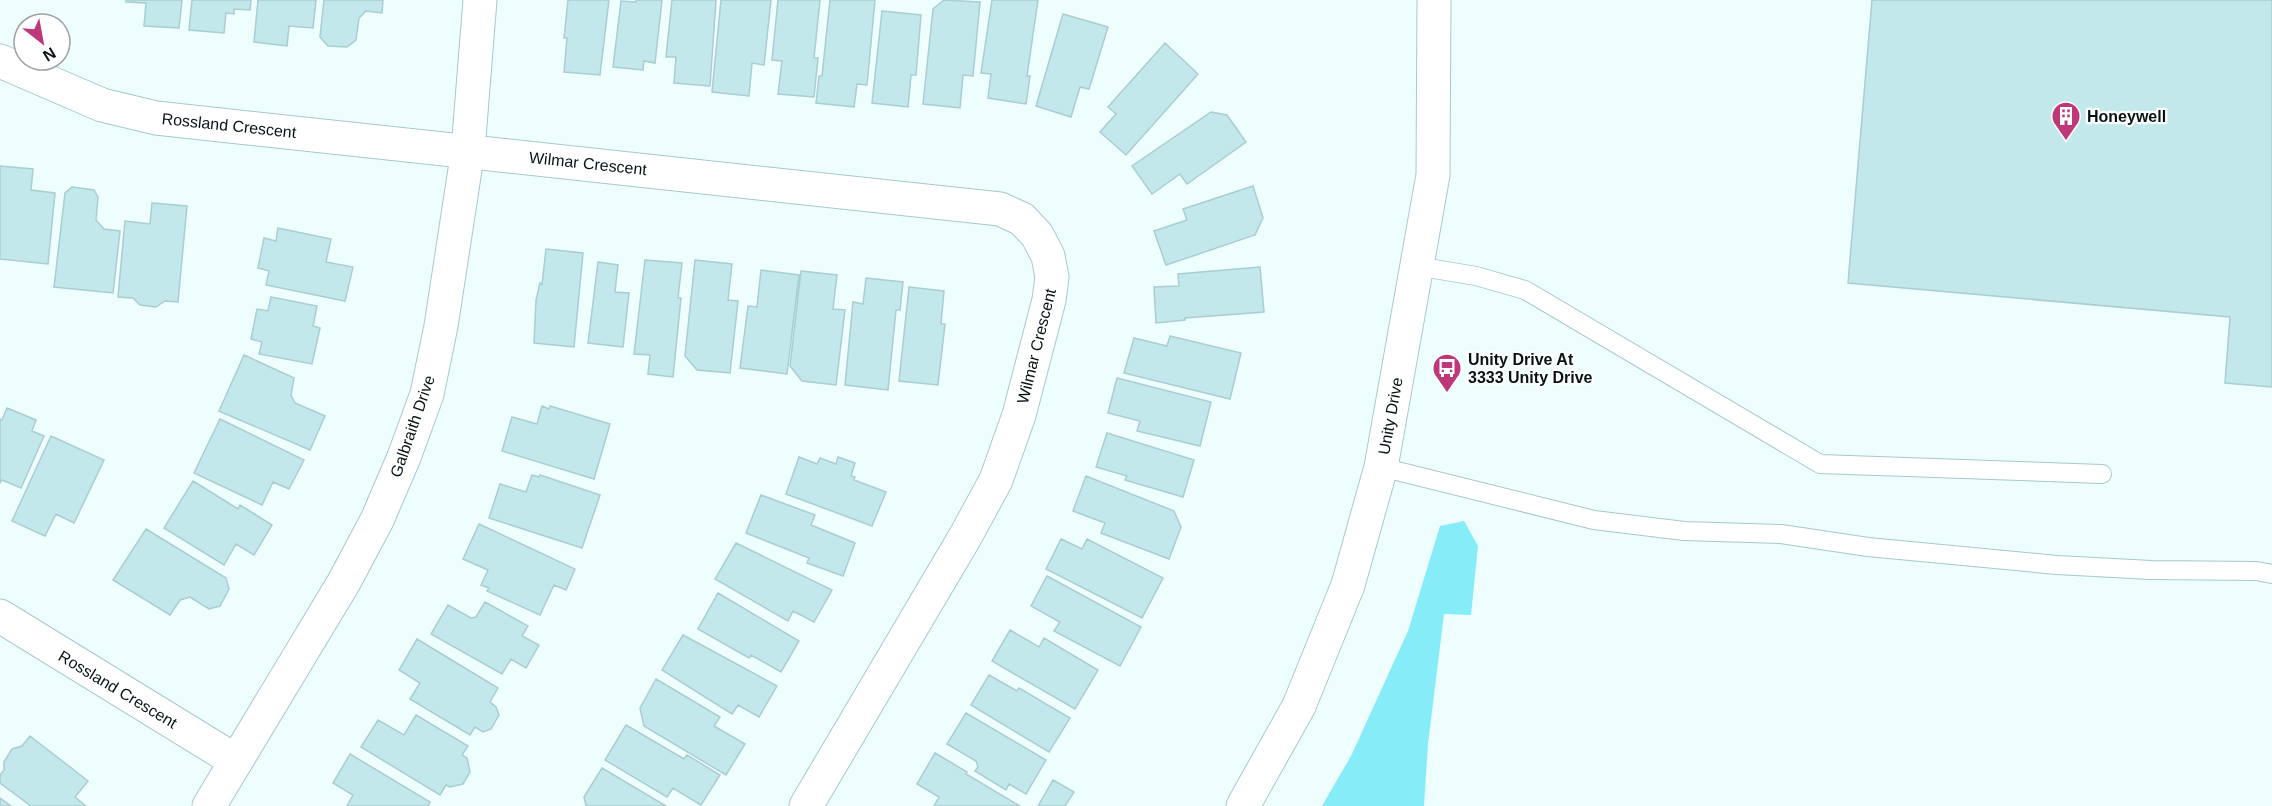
<svg xmlns="http://www.w3.org/2000/svg" width="2272" height="806" viewBox="0 0 2272 806" font-family="Helvetica,sans-serif">
	<style>
		.green { fill: #86edf8 }
		.building { fill: #c3e8ec; stroke: #a9cdd1; stroke-width: 1.5 }
		.lines { fill: none; stroke-linecap: round; stroke-linejoin: round }
		.lane-casing { stroke: #a5c9cd; stroke-width: 20 }
		.street-casing { stroke: #a5c9cd; stroke-width: 35 }
		.secondary-casing { stroke: #a5c9cd; stroke-width: 35 }
		.lane { stroke: #fff; stroke-width: 18 }
		.street { stroke: #fff; stroke-width: 33 }
		.secondary { stroke: #fff; stroke-width: 33 }
		.labels { text-anchor: middle; stroke-width: 4.5; stroke-linejoin: round; paint-order: stroke }
		.poi-label { font-size: 16px; font-weight: bold; fill: #071415; stroke: #fff; text-anchor: start }
		.street-label { font-size: 16px; fill: #071415; stroke: #fff }
	</style>
	<rect width="100%" height="100%" fill="#eefdfe"/>
	<path class="green" d="M1464 521 1478 546 1471 615 1444 614 1428 744 1424 806H1322L1351 756 1408 631 1440 526Z"/>
	<path class="building" d="M126 0H182L179 28 144 26 146 3 126 2Z
		M192 0H251L250 10 234 9V14L226 13 224 33 189 30Z
		M258 0H316L313 28 289 26 287 46 254 42Z
		M324 0H383L382 13 366 11 359 18 356 40 347 47 328 46 320 37Z
		M568 0H609L600 75 564 72 567 38H564Z
		M636 0H662L655 63 644 61 643 70 613 67 621 1 636 2Z
		M672 0H716L710 86 674 83 676 57H666Z
		M721 0H771L764 65 752 63 749 96 712 92Z
		M778 0H820L814 58H818L814 97 778 94 782 61 772 60Z
		M830 0H875L867 85 857 84 854 107 816 103 819 76H822Z
		M944 0 980 2 973 76 963 75 960 108 923 104 933 9Z
		M992 0H1038L1027 76H1030L1026 104 988 98 991 74 981 73Z
		M1872 0H2272V387L2225 383 2230 317 1848 283Z
		M882 11 921 15 916 75H911L908 107 872 103Z
		M1063 14 1108 27 1089 89 1080 87 1071 117 1036 106Z
		M1165 43 1198 74 1126 155 1100 132 1116 114 1108 107Z
		M1211 112 1227 115 1246 142 1187 184 1180 174 1152 194 1132 166Z
		M0 166 33 169 31 190 55 193 48 264 0 259Z
		M1253 186 1263 218 1255 235 1166 265 1154 231 1187 220 1183 209Z
		M72 187 94 190 98 197 96 220 104 229 120 231 113 293 54 287 65 193Z
		M152 203 187 206 178 302 165 301 156 307 140 305 133 298 118 297 125 221 150 224Z
		M278 228 331 239 326 262 353 267 345 301 266 285 269 271 258 268 264 238 276 241Z
		M546 249 583 253 574 347 534 343 536 300 540 283 542 284Z
		M645 260 682 263 678 298H681L673 377 648 374 650 355 634 354Z
		M695 260 732 264 728 300 738 301 730 373 697 370 685 356Z
		M598 262 618 265 615 292 629 293 623 347 588 343Z
		M1260 267 1264 312 1185 318V320L1156 323 1154 287 1179 286 1178 274Z
		M761 270 799 275 787 374 740 368 748 306 757 307Z
		M801 271 837 275 833 309 845 310 836 385 802 381 790 366Z
		M866 278 903 282 900 310H896L888 390 845 385 853 302 863 304Z
		M909 287 944 291 941 324H945L938 385 899 381Z
		M271 297 317 306 313 326 320 328 312 364 259 354 262 342 251 339 257 309 268 311Z
		M1170 336 1241 353 1230 399 1124 373 1134 338 1167 346Z
		M244 355 294 378 291 395 295 403 325 416 310 450 219 411Z
		M1117 378 1211 402 1200 446 1137 431 1140 421 1108 413Z
		M542 406 549 409 550 406 610 424 594 479 502 451 512 417 537 424Z
		M7 408 36 420 32 431 44 436 21 488 2 480 0 483V419L2 420Z
		M220 419 304 460 289 489 273 482 262 505 194 473Z
		M1107 433 1194 460 1183 497 1125 480 1127 476 1096 467Z
		M51 436 104 460 74 523 56 514 45 536 12 521Z
		M799 457 817 464 820 458 836 464 838 457 855 463 851 476 855 477 854 480 886 492 872 526 786 494Z
		M532 475 539 477 540 475 600 495 582 548 489 518 500 484 526 492Z
		M1086 476 1174 511 1181 527 1169 559 1101 533 1105 523 1073 511Z
		M193 481 238 509 240 505 272 525 254 555 236 544 224 565 164 528Z
		M761 495 815 515 811 525 855 543 843 576 807 563 809 558 746 533Z
		M479 524 575 569 566 590 554 585 540 615 487 591 489 588 481 585 488 570 463 559Z
		M146 529 226 578 229 589 220 606 209 609 190 597 180 600 170 615 113 580Z
		M1061 539 1082 549 1087 539 1163 578 1142 618 1046 569Z
		M736 543 832 590 814 622 793 611 788 621 715 579Z
		M1047 576 1141 627 1120 666 1054 631 1060 622 1031 606Z
		M718 593 799 641 781 672 751 655 749 658 698 629Z
		M485 602 528 626 522 636 539 645 526 668 511 659 502 674 431 634 448 605 471 618 476 617Z
		M1010 630 1039 647 1044 638 1098 670 1075 709 992 661Z
		M683 635 777 686 759 717 738 705 732 714 662 670Z
		M417 639 498 688 490 702 496 707 499 715 491 729 483 732 475 727 470 735 410 699 420 683 399 670Z
		M989 675 1017 691 1019 688 1070 718 1049 752 971 705Z
		M656 679 720 717 714 726 745 744 726 775 644 726 640 708Z
		M966 713 1046 760 1026 794 1009 784 1006 790 975 771 978 767 976 761 947 744Z
		M416 715 468 746 462 755 467 758 470 772 463 784 450 787 446 785 440 795 361 747 378 720 404 735Z
		M626 725 684 759 687 755 720 775 701 805 673 788 667 797 605 760Z
		M30 736 88 781 75 797 86 806H31L0 783V775L4 770V762L12 749 22 746Z
		M935 753 967 772 966 774 1020 806H934L939 797 917 784Z
		M350 754 430 802 428 806H347L353 795 333 783Z
		M602 768 666 806H586L584 797Z
		M1053 780 1074 792 1065 806H1038Z
		M0 798 11 806H0Z"/>
	<g class="lines">
		<g class="lane-casing">
			<path id="lane" d="M1416 266 1476 276 1525 290 1820 464 2102 474
				M1381 467 1594 520 1684 531 1781 534 1868 547 2057 565 2151 570 2256 571 2272 574"/>
		</g>
		<g class="street-casing">
			<path id="street" d="M0 61 102 105 156 118 1000 209 1022 219 1037 235 1048 256 1052 277 1049 300 1019 415 996 480 965 537 806 806
				M0 616 236 761"/>
		</g>
		<g class="secondary-casing">
			<path id="secondary" d="M209 806 344 582 377 520 404 457 427 394 441 326 468 150 480 0
				M1243 806 1299 706 1348 585 1381 467 1433 175 1434 0"/>
		</g>
		<use href="#lane" class="lane"/>
		<use href="#street" class="street"/>
		<use href="#secondary" class="secondary"/>
	</g>
	<defs>
		<g id="building-pin" transform="scale(1.5)"><path d="M0 17L-7.5 6A9.5 9.5 0 1 1 7.5 6Z" fill="#be3879" stroke="#fff"/><path d="M-4-6H4V6H1V3H-1V6H-4ZM-2.5-4.3h1.7v1.8h-1.7ZM.8-4.3h1.7v1.8H.8ZM-2.5-1h1.7V.8h-1.7ZM.8-1h1.7V.8H.8Z" fill="#fff"/></g>
		<g id="bus-pin" transform="scale(1.5)"><path d="M0 17L-7.5 6A9.5 9.5 0 1 1 7.5 6Z" fill="#be3879" stroke="#fff"/><path d="M-5-6H5V4H4V6H2V4H-2V6H-4V4H-5ZM-3.5-4V0h7V-4ZM-3.5 1.2v1.5H-2V1.2ZM2 1.2v1.5H3.5V1.2Z" fill="#fff"/></g>
	</defs>
	<g fill-rule="evenodd">
		<use href="#building-pin" x="2066" y="116"/>
		<use href="#bus-pin" x="1447" y="368"/>
	</g>
	<g class="labels">
		<g class="poi-label">
			<text x="2087" y="122">Honeywell</text>
			<text x="1468" y="365">Unity Drive At<tspan x="1468" dy="18">3333 Unity Drive</tspan></text>
		</g>
		<g class="street-label">
			<text transform="translate(229 125) rotate(6)" y="6">Rossland Crescent</text>
			<text transform="translate(588 163) rotate(6)" y="6">Wilmar Crescent</text>
			<text transform="translate(1036 346) rotate(-76)" y="6">Wilmar Crescent</text>
			<text transform="translate(1390 416) rotate(-80)" y="6">Unity Drive</text>
			<text transform="translate(412 426) rotate(-71)" y="6">Galbraith Drive</text>
			<text transform="translate(118 689) rotate(31)" y="6">Rossland Crescent</text>
		</g>
	</g>
	<g transform="translate(42 42) rotate(149)"><circle r="28" fill="#ffffff" stroke="#9ca1a1" stroke-width="1.5"/>
	<path d="M0-4.5L10 22L0 15L-10 22Z" fill="#be3879"/>
	<text y="-9" font-size="16" font-weight="bold" text-anchor="middle" fill="#071415">N</text>
	</g>
</svg>
